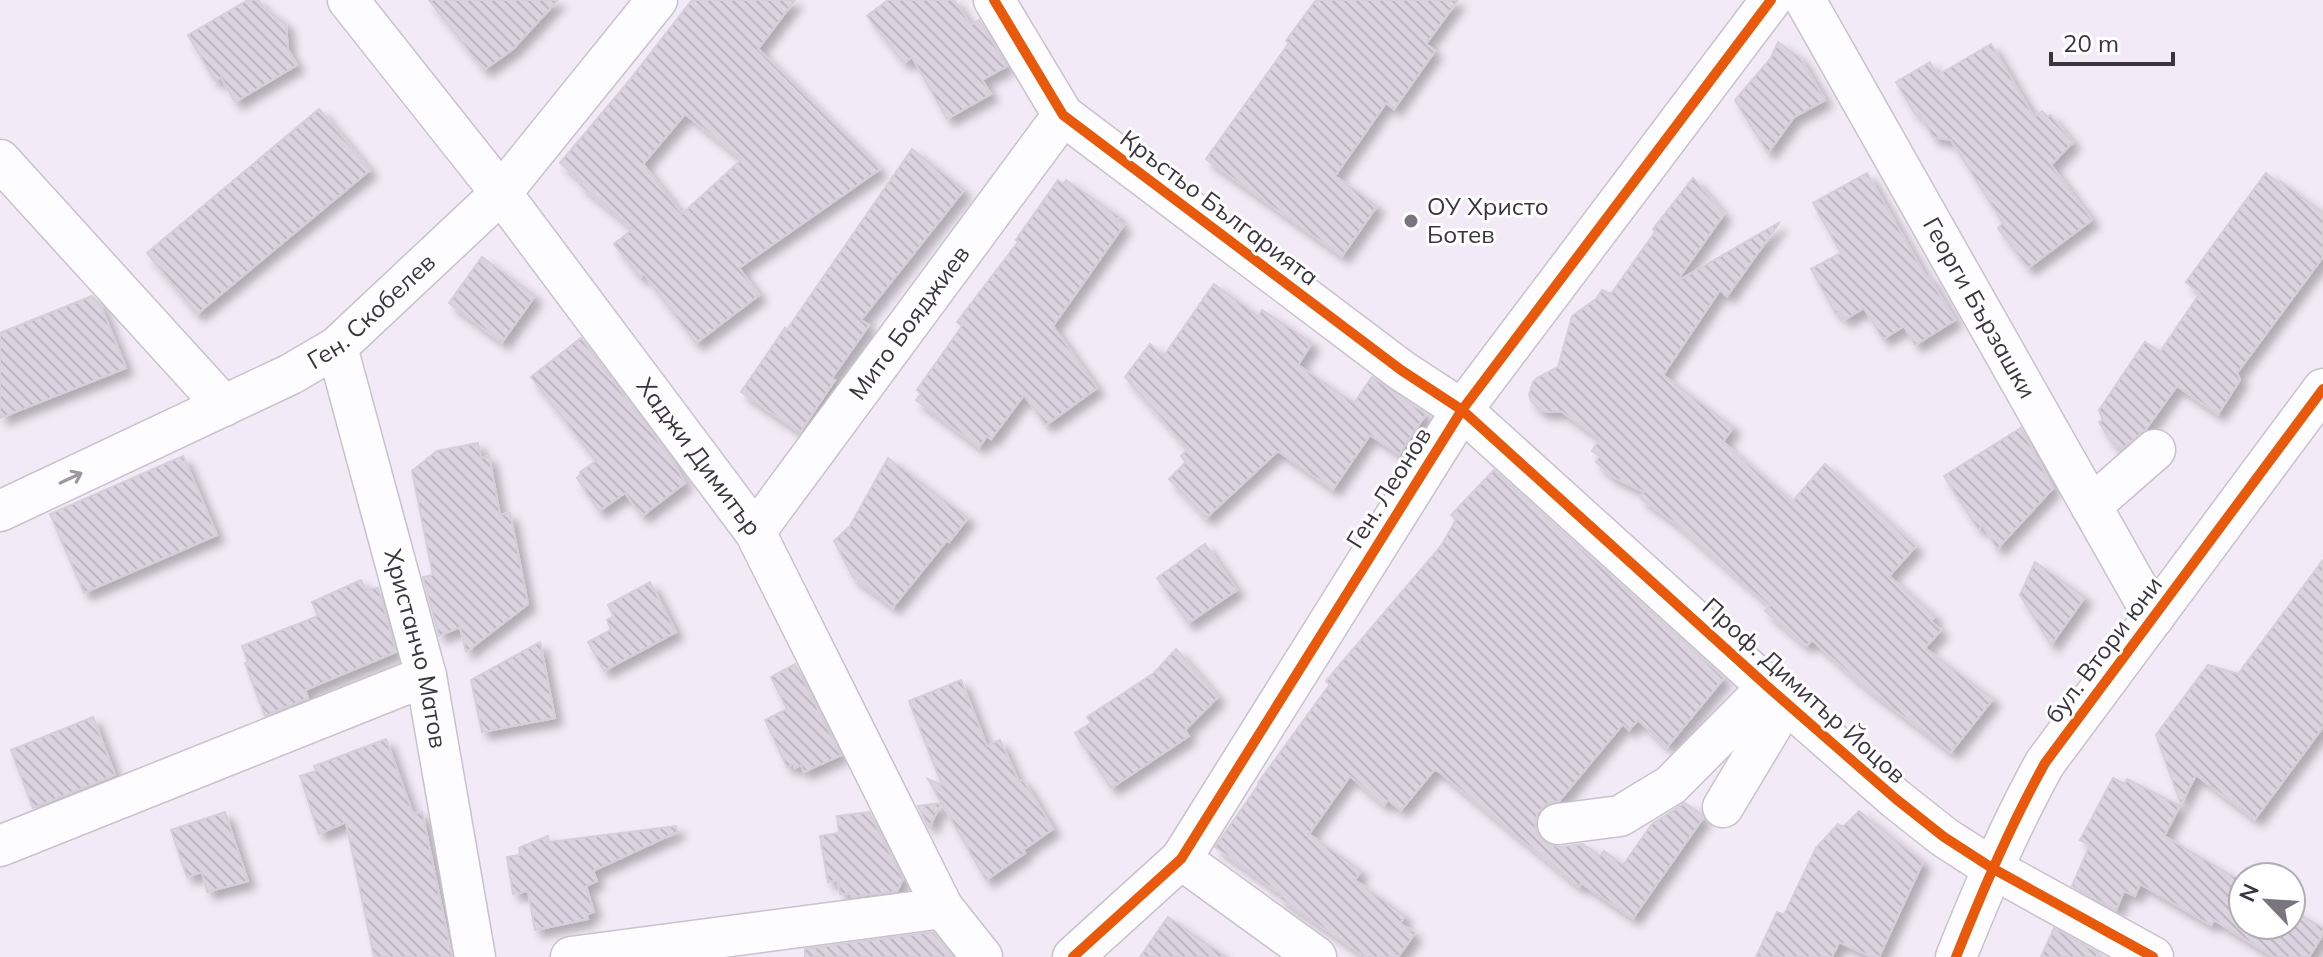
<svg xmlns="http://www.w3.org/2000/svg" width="2323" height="957" viewBox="0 0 2323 957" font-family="Mulish,sans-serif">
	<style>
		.building { fill: url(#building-back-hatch); stroke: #d5cfd9; stroke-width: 2; fill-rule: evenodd; filter: url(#shadow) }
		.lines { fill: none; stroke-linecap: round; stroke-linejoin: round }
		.minor-casing { stroke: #c9c2cc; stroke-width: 43 }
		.minor { stroke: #fdfcfe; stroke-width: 40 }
		.cycleway-casing { stroke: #fff; stroke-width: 15 }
		.cycleway { stroke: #e8590c; stroke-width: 10 }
		.oneway { stroke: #9c989e }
		.poi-dot { fill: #7a747e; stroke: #fff; stroke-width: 3 }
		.labels { text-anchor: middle; stroke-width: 6; stroke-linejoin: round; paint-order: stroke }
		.poi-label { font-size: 24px; fill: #3a343e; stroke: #fff; text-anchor: start }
		.street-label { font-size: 24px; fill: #3a343e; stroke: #fff }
	</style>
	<defs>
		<pattern id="building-back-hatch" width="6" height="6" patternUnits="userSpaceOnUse" patternTransform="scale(2)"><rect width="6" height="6" fill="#dcd3e1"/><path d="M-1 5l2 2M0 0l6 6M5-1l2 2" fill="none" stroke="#beb6c2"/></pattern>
		<filter id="shadow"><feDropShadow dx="7" dy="7" stdDeviation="4" flood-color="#0004"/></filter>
	</defs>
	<rect width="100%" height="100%" fill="#f2eaf6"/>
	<path class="building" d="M248 0H259L264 8 286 24 288 50 297 65 235 102 221 77 215 81 188 35Z
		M429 0H558L513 49 484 70Z
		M692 0H795L758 49 880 169 739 268 759 295 696 343 644 274 640 277 614 244 633 229 579 184 582 182 560 163 629 81ZM685 114 742 159 682 214 643 164Z
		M888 0H954L971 25 979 20 1007 66 982 80 991 94 947 119 912 57 904 63 867 16Z
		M1316 0H1458L1426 44 1435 51 1394 109 1386 103 1335 176 1377 206 1342 256 1206 159 1289 43 1286 41Z
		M1778 42 1800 58 1825 100 1794 117 1768 153 1735 100 1771 58Z
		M1991 44 2034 117 2042 111 2048 117 2050 115 2073 142 2051 165 2092 220 2028 268 1998 228 2003 223 1951 140 1933 137 1919 113 1916 115 1896 82 1930 62 1938 75Z
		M319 109 370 170 197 314 147 253Z
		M912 149 964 190 861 320 869 325 832 378 835 380 800 432 741 392 785 328 786 331Z
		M1867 173 1926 277 1928 276 1955 320 1915 345 1904 326 1883 339 1864 308 1844 320 1839 311 1836 314 1811 269 1841 253 1813 203Z
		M2266 173 2279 183 2280 181 2323 213V257L2237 373 2240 380 2218 414 2177 386 2146 429 2122 449 2111 442 2099 422 2103 420 2099 410 2145 342 2160 352 2200 293 2186 282Z
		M1693 178 1724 214 1676 282 1780 222 1727 296 1720 290 1663 375 1733 427 1723 442 1792 502 1825 464 1916 546 1889 576 1935 616 1931 621 1941 630 1925 648 1993 699 1951 752 1865 687 1812 640 1806 646 1765 611 1770 606 1675 523 1640 498 1644 492 1611 476 1596 462 1600 456 1592 451 1600 439 1561 411 1546 412 1540 410 1531 401 1529 395 1533 382 1537 378 1558 367 1572 316 1596 299 1602 290 1611 294 1655 232 1653 229Z
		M1058 180 1063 184 1066 180 1119 217 1116 220 1124 225 1053 326 1097 388 1046 425 1024 395 991 439 987 436 979 447 916 400 921 394 917 390 962 326 957 322 1018 242 1016 240Z
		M482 257 535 296 502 342 449 303Z
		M1214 284 1258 316 1262 310 1312 343 1298 365 1354 403 1372 377 1426 414 1399 454 1370 435 1333 489 1278 451 1206 518 1169 479 1186 462 1181 456 1188 449 1125 377 1150 344 1163 357Z
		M92 296 100 304 126 368 0 418V333Z
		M581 338 672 460 685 483 642 516 625 493 599 511 577 478 581 474 580 472 596 461 531 377Z
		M2021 428 2053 488 1997 549 1983 525 1978 529 1944 476Z
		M478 443 481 458 489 456 500 515 510 513 528 604 466 652 460 627 439 636 423 577 433 575 412 471 437 451Z
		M183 456 217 535 84 593 50 514Z
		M888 458 968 518 949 542 947 540 893 607 853 577 834 541 850 526Z
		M1494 470 1724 678 1667 747 1638 720 1629 730 1623 724 1559 801 1545 805 1537 814 1535 826 1539 837 1550 845 1561 847 1583 844 1600 856 1604 851 1623 865 1652 824 1685 803 1702 815 1703 818 1633 918 1581 883 1579 887 1438 771 1434 770 1401 810 1388 800 1384 805 1350 776 1309 834 1361 871 1355 880 1405 916 1400 923 1415 933 1398 957H1366L1280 898 1282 895 1215 847 1259 784 1258 783 1330 684 1326 681 1441 546 1456 520 1451 515Z
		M1205 544 1237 590 1188 623 1157 578Z
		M2323 560V727L2255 819 2196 775 2181 804 2156 735 2208 665 2238 674Z
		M2035 562 2085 597 2051 645 2020 595Z
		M361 580 366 590 378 588 396 652 305 690 308 698 265 716 245 663 248 662 242 646 318 616 312 602Z
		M650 582 676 632 604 671 588 642 611 630 607 620 614 616 608 605Z
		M540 642 555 718 482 732 471 680Z
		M1176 649 1218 697 1185 730 1189 736 1111 788 1075 733 1091 723 1087 717 1154 673Z
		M795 664 841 755 804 772 801 765 795 768 793 764 787 767 765 720 787 709 771 677Z
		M961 680 987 746 1000 740 1019 782 1023 780 1053 829 1023 850 1025 853 986 880 928 779 942 785 909 701Z
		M93 717 115 775 33 808 11 750Z
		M386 739 413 814 422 812 452 957H374L346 822 319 834 300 776 316 771 314 766Z
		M2113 778 2125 784 2127 779 2180 806 2164 836 2243 882V925H2291V910L2323 928V934L2309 957H2274L2214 920 2211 925 2140 884 2135 896 2124 891 2116 910 2072 886 2090 845 2080 840Z
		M941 803 929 828 918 806Z
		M1859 811 1923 862 1879 957H1872L1839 942 1832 957H1756L1777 912 1784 915 1816 848 1838 824 1843 827Z
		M225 812 248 881 207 892 202 872 187 877 171 830Z
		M869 812 903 879 897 891 852 897 851 893 840 894 838 880 828 882 820 836 839 833 837 816Z
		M676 826 677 832 593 871 597 881 586 886 594 912 586 915 588 919 535 930 528 891 513 894 507 857 520 855 519 848 548 836 549 842Z
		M1168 917 1226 957H1140Z
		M2054 928 2098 953 2096 957H2041Z
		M933 932 953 957H805V949Z"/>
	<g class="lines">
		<g class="minor-casing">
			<g id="minor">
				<path id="s1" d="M348 0 501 193 755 532 943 908 982 957"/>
				<path d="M994 0 1063 115 1401 370 1462 410 1768 687 1896 799 1944 837 1992 868 2153 957"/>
				<path id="s2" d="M1805 0 2154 617"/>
				<path d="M0 160 224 406"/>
				<path id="s3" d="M337 347 426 676 475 957"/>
				<path d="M2091 506 2155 450"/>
				<path id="s4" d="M0 511 291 374 337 347 501 193 657 0"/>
				<path id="s5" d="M755 532 1063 115"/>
				<path d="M1723 807 1786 702"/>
				<path d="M1558 824 1620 816 1671 785 1768 687"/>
				<path d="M0 846 426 676"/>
				<path d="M1181 859 1316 957"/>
				<path d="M571 957 943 908"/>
				<path d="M1073 957 1181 859 1462 410 1771 0"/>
				<path d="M1956 957C1983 890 2010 826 2045 763L2323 389"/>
			</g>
		</g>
		<use href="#minor" class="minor"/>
		<g class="cycleway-casing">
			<path id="cycleway" d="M994 0 1063 115 1401 370 1462 410 1768 687 1896 799 1944 837 1992 868 2153 957
				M1073 957 1181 859 1462 410 1771 0
				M1956 957C1983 890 2010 826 2045 763L2323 389"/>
		</g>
		<use href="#cycleway" class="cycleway"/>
	</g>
	<defs><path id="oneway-shaft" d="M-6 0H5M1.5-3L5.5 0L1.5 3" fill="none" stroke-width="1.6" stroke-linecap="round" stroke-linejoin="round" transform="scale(2)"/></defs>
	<use class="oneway" href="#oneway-shaft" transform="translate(71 478) rotate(-25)"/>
	<circle class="poi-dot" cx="1411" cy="221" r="8"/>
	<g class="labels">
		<g class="poi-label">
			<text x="1427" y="215">ОУ Христо<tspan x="1427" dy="28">Ботев</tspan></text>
		</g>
		<g class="street-label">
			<text transform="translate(1219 208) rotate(37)" y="8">Кръстьо Българията</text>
			<text dy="8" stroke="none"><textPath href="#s2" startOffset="354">Георги Бързашки</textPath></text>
			<text dy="8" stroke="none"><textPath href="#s4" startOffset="424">Ген. Скобелев</textPath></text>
			<text dy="8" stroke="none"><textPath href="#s5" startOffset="260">Мито Бояджиев</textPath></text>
			<text dy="8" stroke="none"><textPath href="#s1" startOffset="576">Хаджи Димитър</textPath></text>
			<text transform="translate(1389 488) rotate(-58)" y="8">Ген. Леонов</text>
			<text dy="8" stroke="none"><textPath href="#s3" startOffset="312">Христанчо Матов</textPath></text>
			<text transform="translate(2104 650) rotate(-53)" y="8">бул. Втори юни</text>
			<text transform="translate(1804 691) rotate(42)" y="8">Проф. Димитър Йоцов</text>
		</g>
	</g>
	<g transform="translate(2267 901) rotate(295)"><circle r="38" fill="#ffffff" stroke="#b0aeb2" stroke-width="2"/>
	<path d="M0-6L14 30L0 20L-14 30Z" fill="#7a747e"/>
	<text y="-12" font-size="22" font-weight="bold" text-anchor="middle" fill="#3a343e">N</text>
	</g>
	<path d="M2051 52v12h122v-12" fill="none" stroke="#3a343e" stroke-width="4"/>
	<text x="2063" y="52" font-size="24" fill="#3a343e" stroke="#ffffff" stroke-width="6" paint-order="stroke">20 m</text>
</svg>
